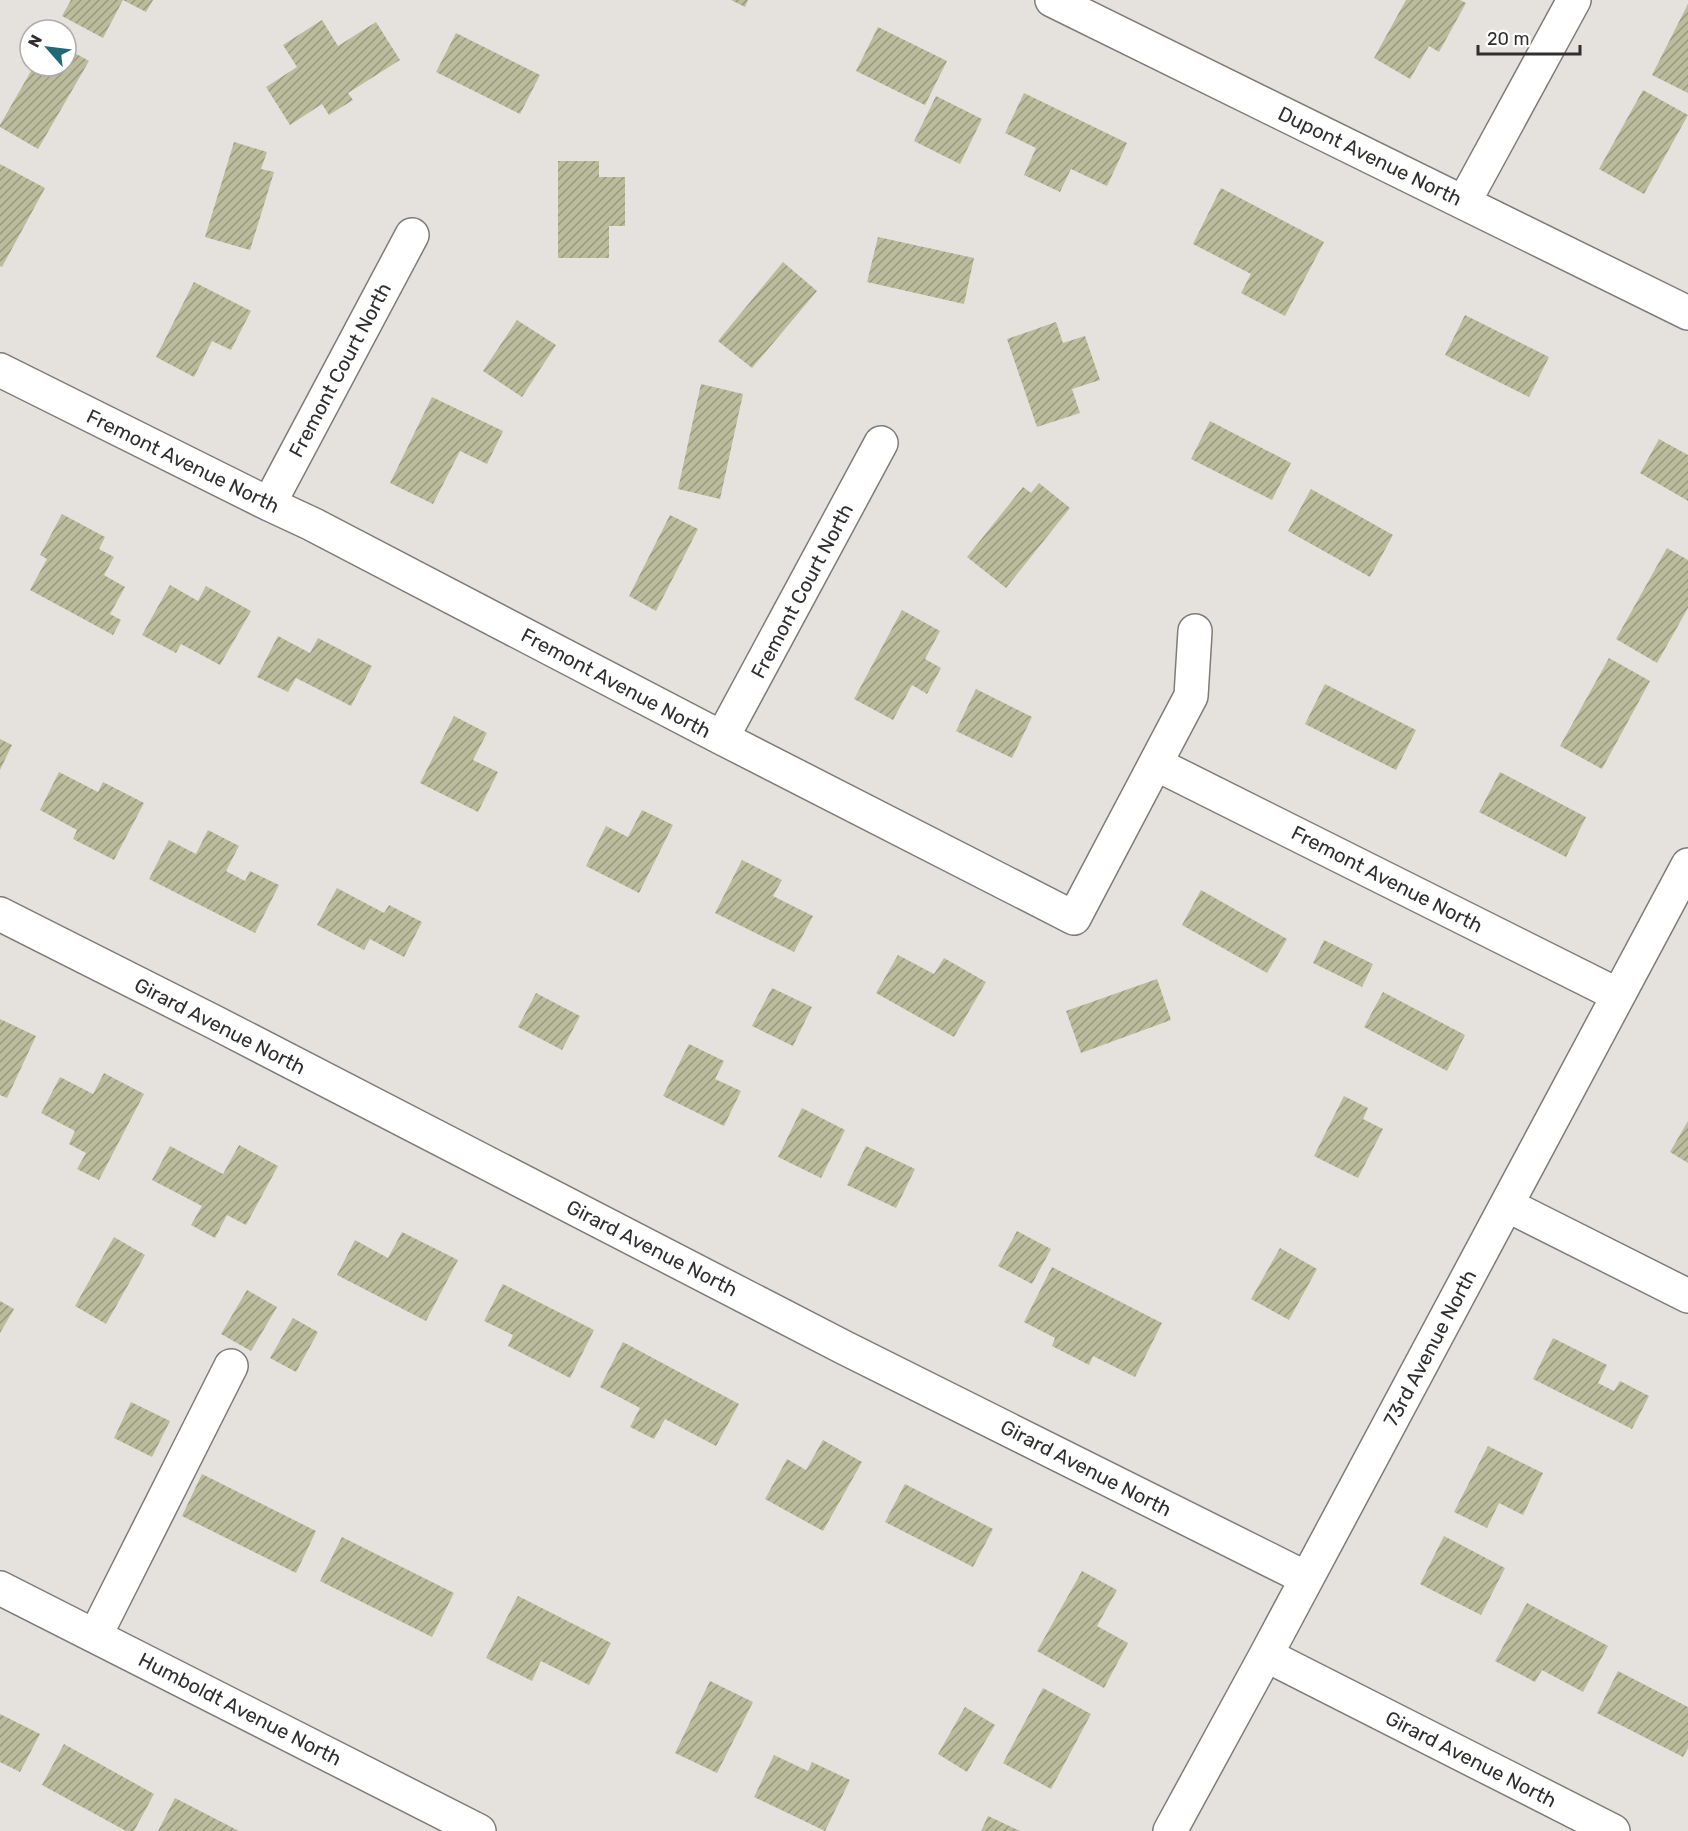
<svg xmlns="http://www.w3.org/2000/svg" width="1688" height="1831" viewBox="0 0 1688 1831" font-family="Rubik,sans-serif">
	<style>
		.building { fill: url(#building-hatch) }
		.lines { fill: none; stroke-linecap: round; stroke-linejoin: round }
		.minor-casing { stroke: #7e7c78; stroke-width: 36 }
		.minor { stroke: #fff; stroke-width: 33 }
		.labels { text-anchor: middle; stroke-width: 4.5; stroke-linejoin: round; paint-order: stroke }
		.street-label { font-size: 20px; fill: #302f2e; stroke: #fff }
	</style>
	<defs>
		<pattern id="building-hatch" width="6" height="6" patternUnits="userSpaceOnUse" patternTransform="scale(1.5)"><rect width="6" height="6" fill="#bbbc9b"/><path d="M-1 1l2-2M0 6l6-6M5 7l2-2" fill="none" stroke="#98997f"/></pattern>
	</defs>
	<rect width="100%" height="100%" fill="#e5e2de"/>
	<path class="building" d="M71 0H153L146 12 123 0 103 38 62 16Z
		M731 0H748L745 7Z
		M1406 0H1460L1466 3 1439 52 1429 46 1410 79 1374 58Z
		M1688 4V93L1652 75Z
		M322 20 338 46 376 22 400 60 348 93 353 100 329 115 322 104 290 125 266 87 297 67 283 45Z
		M878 27 947 61 925 105 856 71Z
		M456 33 540 75 520 114 436 72Z
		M66 48 89 61 38 149 0 127V125L34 66H66Z
		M1643 90 1688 115 1644 194 1599 169Z
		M1024 93 1127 143 1107 186 1071 169 1060 192 1024 175 1036 148 1005 133Z
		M936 96 982 119 960 164 914 141Z
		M234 142 267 152 261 169 274 172 250 250 205 237Z
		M558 161H599V177H625V226H609V258H558Z
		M0 164 45 188 2 267 0 266Z
		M1221 188 1324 242 1285 316 1241 293 1251 274 1193 244Z
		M878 237 974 258 964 304 867 282Z
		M783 262 817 291 752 368 718 341Z
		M194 282 251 311 231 350 212 341 194 377 156 357Z
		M1465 315 1549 357 1529 397 1445 355Z
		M517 320 556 345 522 397 483 371Z
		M1056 322 1063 343 1085 336 1100 380 1072 389 1080 413 1037 427 1007 339Z
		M701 384 743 394 720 499 678 489Z
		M432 397 503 431 487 464 460 451 433 504 390 483Z
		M1210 421 1291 463 1272 500 1191 459Z
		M1659 439 1688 455V501L1640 473Z
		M1039 483 1070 508 1006 588 967 557 1023 487 1031 493Z
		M1311 489 1393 535 1370 577 1288 531Z
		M62 514 105 537 99 549 114 557 104 575 125 587 110 614 121 620 113 635 30 590 47 559 40 555Z
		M670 515 698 529 656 611 629 596Z
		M1667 548 1688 560V608L1657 663 1616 639Z
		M170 585 198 601 206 586 251 611 220 665 181 644 176 653 142 635Z
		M902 610 940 631 925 659 941 668 927 694 912 685 893 720 854 699Z
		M278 636 310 653 318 638 372 666 351 706 296 678 288 692 257 677Z
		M1609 658 1650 681 1602 769 1560 746Z
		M1325 684 1416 730 1396 770 1305 724Z
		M976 689 1032 717 1012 758 956 731Z
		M454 716 487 733 473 760 498 772 478 812 420 783Z
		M0 739 12 745 0 770Z
		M59 772 98 792 103 782 144 803 114 860 73 839 77 830 40 810Z
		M1500 772 1586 817 1566 857 1479 812Z
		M642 810 673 825 639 893 586 866 606 826 628 837Z
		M208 830 239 846 226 871 245 881 250 871 279 885 255 933 149 879 169 840 196 854Z
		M742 860 782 880 773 896 813 916 794 952 715 913Z
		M337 888 384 913 389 905 422 922 404 957 370 939 364 950 317 925Z
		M1201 890 1287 939 1267 973 1182 925Z
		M1324 940 1373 964 1362 987 1313 963Z
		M898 955 934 974 944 958 986 982 954 1037 876 993Z
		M1157 979 1171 1020 1081 1053 1066 1011Z
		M772 988 812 1007 793 1046 752 1026Z
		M1383 992 1465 1035 1447 1071 1364 1027Z
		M536 993 580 1016 562 1050 518 1027Z
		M0 1019 36 1036 7 1098 0 1095Z
		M689 1044 724 1061 715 1079 741 1091 724 1126 663 1096Z
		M104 1073 144 1094 99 1180 77 1169 86 1153 69 1144 75 1131 41 1113 60 1077 93 1094Z
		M1344 1096 1368 1108 1363 1119 1383 1129 1358 1178 1314 1156Z
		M802 1108 845 1130 821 1178 778 1157Z
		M1688 1121V1163L1670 1152Z
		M239 1145 278 1166 246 1225 227 1215 215 1238 191 1225 202 1206 152 1180 170 1146 223 1174Z
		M866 1146 915 1169 896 1208 847 1185Z
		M1017 1231 1051 1249 1032 1284 998 1266Z
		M402 1232 458 1260 426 1321 337 1275 355 1240 388 1258Z
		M114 1237 145 1255 106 1324 75 1306Z
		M1280 1248 1317 1269 1289 1320 1251 1299Z
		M1052 1267 1162 1323 1135 1377 1093 1356 1089 1365 1052 1346 1055 1338 1024 1322Z
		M503 1284 594 1330 570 1378 508 1346 513 1335 484 1321Z
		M247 1290 277 1307 251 1351 221 1334Z
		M0 1301 14 1309 0 1333Z
		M293 1318 318 1332 296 1372 270 1358Z
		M1553 1338 1607 1365 1598 1383 1614 1391 1620 1381 1649 1396 1632 1429 1533 1379Z
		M623 1342 739 1404 716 1446 665 1419 654 1439 630 1427 640 1408 600 1387Z
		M131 1402 170 1421 152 1457 114 1438Z
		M823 1440 862 1462 823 1531 765 1499 787 1459 806 1470Z
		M1488 1446 1543 1473 1523 1515 1499 1503 1487 1528 1454 1512Z
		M202 1474 316 1531 296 1573 182 1516Z
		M905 1484 993 1529 973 1567 885 1522Z
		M1444 1536 1505 1568 1481 1615 1420 1584Z
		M342 1537 454 1593 432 1637 320 1581Z
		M1082 1571 1117 1590 1097 1626 1128 1643 1104 1688 1037 1651Z
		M518 1596 611 1643 589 1685 541 1661 532 1681 486 1658Z
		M1527 1603 1608 1646 1583 1692 1542 1670 1535 1682 1495 1661Z
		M1618 1671 1688 1707V1748L1683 1757 1597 1713Z
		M710 1681 753 1702 717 1773 675 1753Z
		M1043 1688 1091 1714 1051 1789 1003 1763Z
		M965 1707 995 1725 967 1772 938 1754Z
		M0 1714 40 1734 20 1772 0 1762Z
		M64 1744 154 1794 134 1831H126L42 1785Z
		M774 1755 808 1771 812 1762 850 1780 825 1831 754 1797Z
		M175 1798 239 1831H158Z
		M988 1816 1020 1831H981Z"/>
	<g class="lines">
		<g class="minor-casing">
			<path id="minor" d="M1052 0 1688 313
				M1464 202 1574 0
				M0 370 269 504 312 524 722 738 1074 918 1191 696 1195 631
				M269 504 412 235
				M722 738 881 443
				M1156 764 1618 995
				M0 914 216 1023 845 1348 1306 1578
				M1507 1205 1688 1296
				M0 1588 479 1831
				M95 1636 231 1366
				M1266 1655 1613 1831
				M1170 1831 1266 1655 1688 865"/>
		</g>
		<use href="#minor" class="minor"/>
	</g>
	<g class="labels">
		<g class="street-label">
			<text transform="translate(1370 156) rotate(26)" y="7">Dupont Avenue North</text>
			<text transform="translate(340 370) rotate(-62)" y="7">Fremont Court North</text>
			<text transform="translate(183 461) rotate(26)" y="7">Fremont Avenue North</text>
			<text transform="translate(802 591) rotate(-62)" y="7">Fremont Court North</text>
			<text transform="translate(616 683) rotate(28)" y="7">Fremont Avenue North</text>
			<text transform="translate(1387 879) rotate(27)" y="7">Fremont Avenue North</text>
			<text transform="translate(220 1026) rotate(27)" y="7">Girard Avenue North</text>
			<text transform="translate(652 1248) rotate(27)" y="7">Girard Avenue North</text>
			<text transform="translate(1430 1348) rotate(-62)" y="7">73rd Avenue North</text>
			<text transform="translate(1086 1468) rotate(27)" y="7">Girard Avenue North</text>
			<text transform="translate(240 1709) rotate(27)" y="7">Humboldt Avenue North</text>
			<text transform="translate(1471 1759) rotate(27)" y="7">Girard Avenue North</text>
		</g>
	</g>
	<g transform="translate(48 48) rotate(298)"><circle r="28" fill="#ffffff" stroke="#acacab" stroke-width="1.5"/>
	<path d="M0-4.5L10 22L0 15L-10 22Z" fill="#216976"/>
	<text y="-9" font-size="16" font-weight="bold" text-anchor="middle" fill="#302f2e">N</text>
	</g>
	<path d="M1478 45v9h102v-9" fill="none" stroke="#302f2e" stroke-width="3"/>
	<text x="1487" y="45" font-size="18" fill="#302f2e" stroke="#ffffff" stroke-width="4.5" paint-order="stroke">20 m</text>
</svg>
